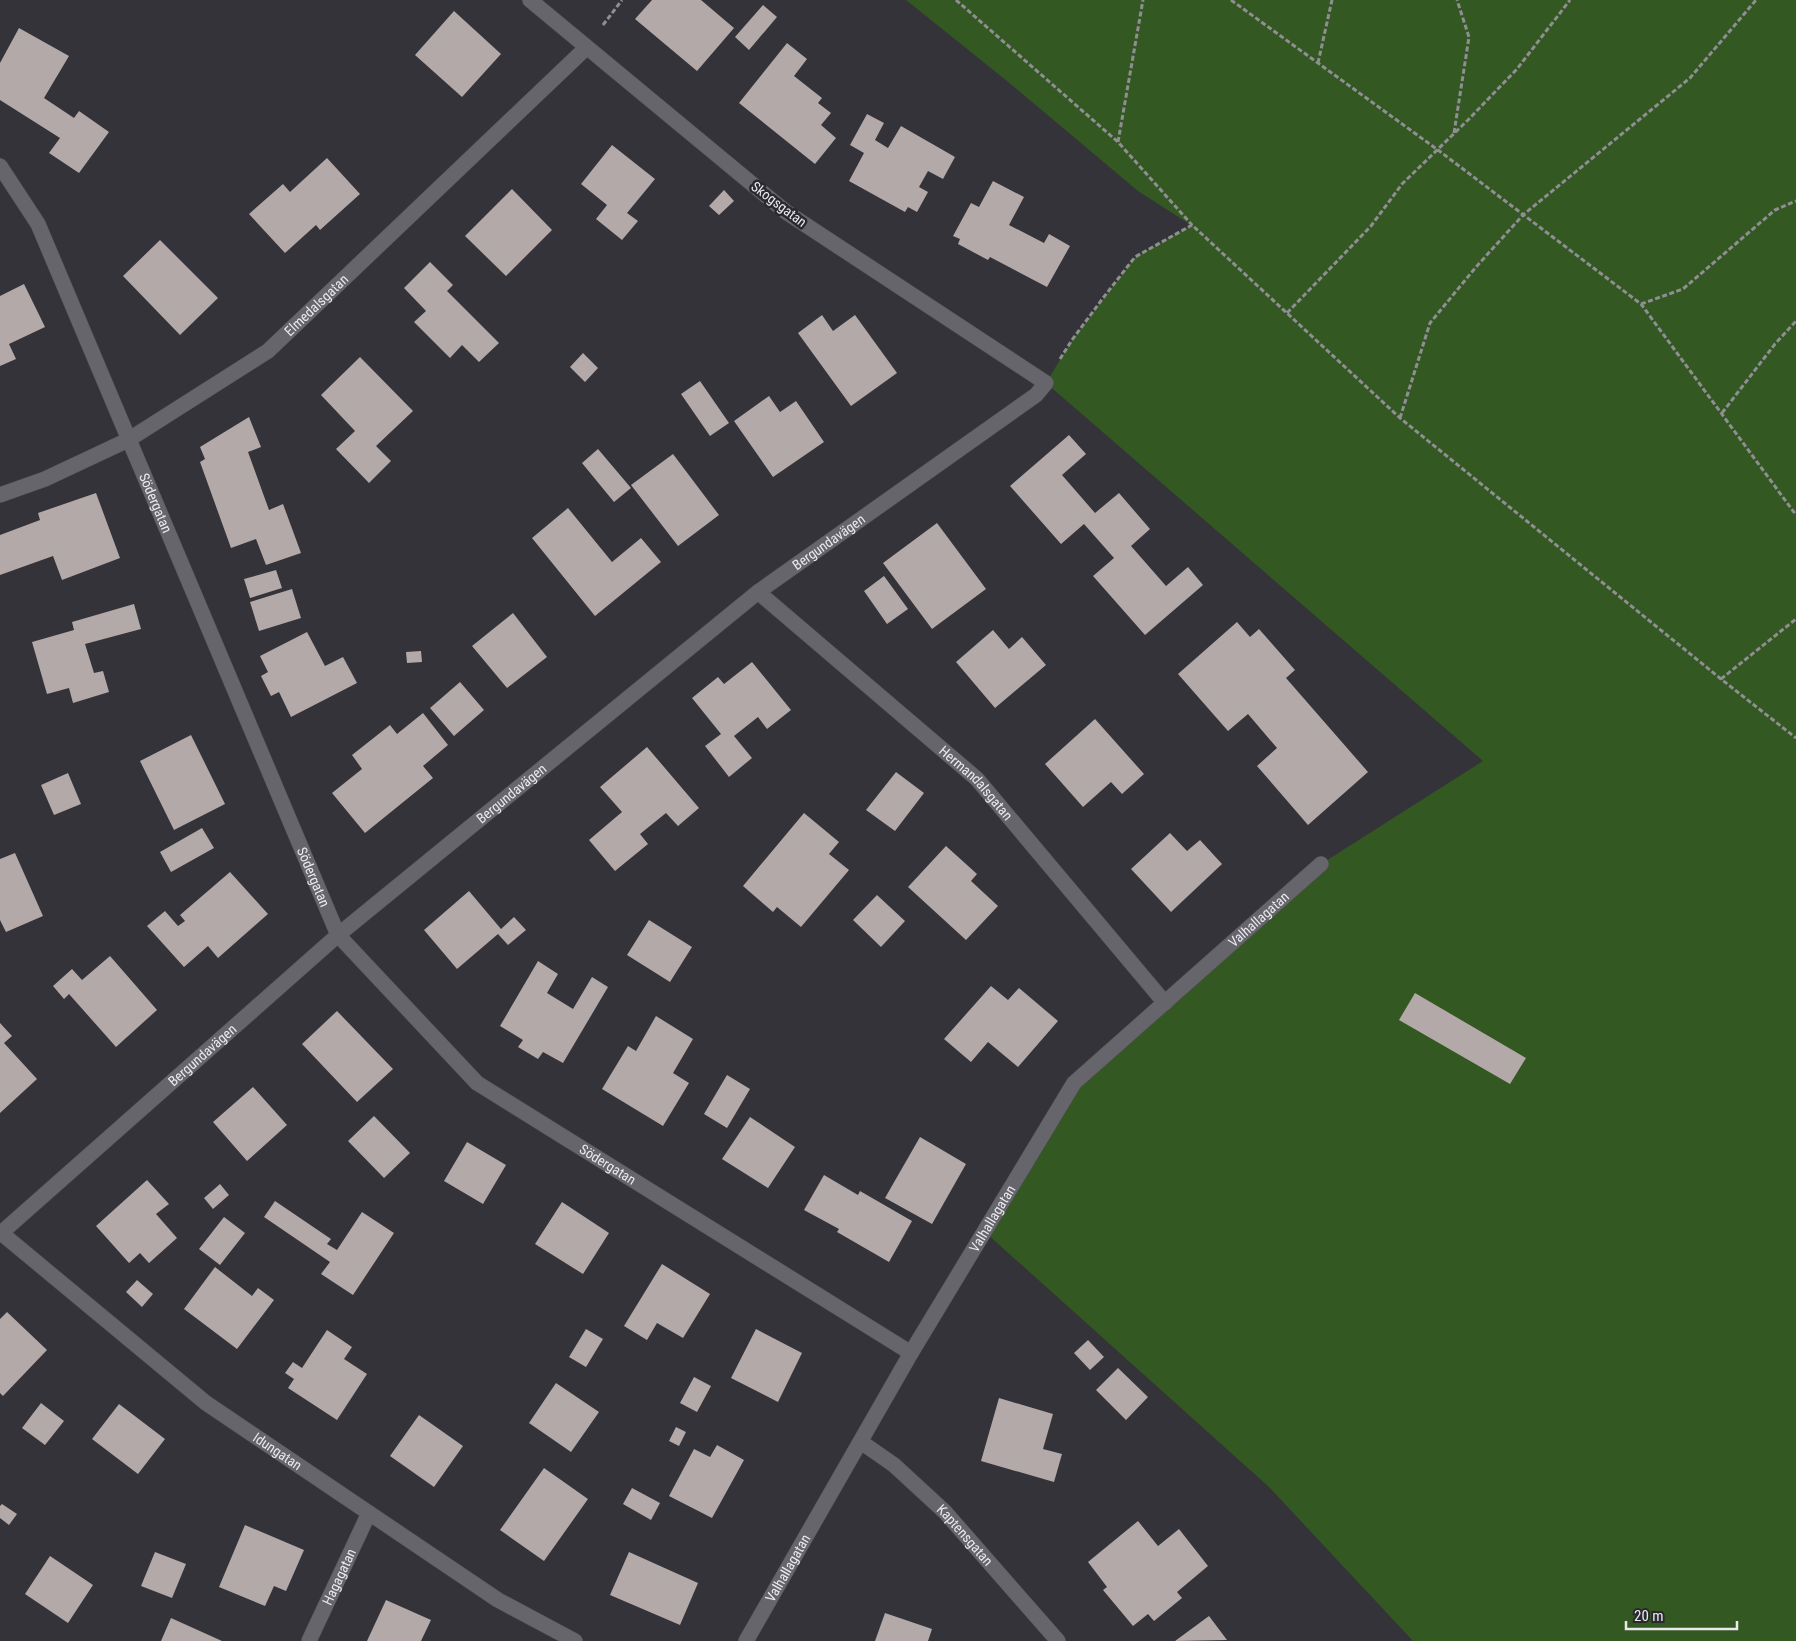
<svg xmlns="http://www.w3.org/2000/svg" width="1796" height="1641" viewBox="0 0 1796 1641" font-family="'Roboto Condensed',sans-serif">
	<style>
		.green { fill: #345821 }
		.building { fill: #b3a9a8 }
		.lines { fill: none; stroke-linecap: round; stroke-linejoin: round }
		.street-casing { stroke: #525056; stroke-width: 16 }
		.path { stroke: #8f8e94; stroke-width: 3; stroke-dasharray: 5 2.5; stroke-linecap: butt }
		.street { stroke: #66656c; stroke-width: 15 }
		.labels { text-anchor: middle; stroke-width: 5; stroke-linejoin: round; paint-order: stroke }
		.street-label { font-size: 14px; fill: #eae9ee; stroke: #2a292f }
	</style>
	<rect width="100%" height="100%" fill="#343339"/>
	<path class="green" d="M906 0H1796V1641H1413L1269 1487 985 1232 1074 1083 1321 864 1483 761 1046 383 1072 340 1135 257 1191 225 1138 191 1007 81Z"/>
	<path class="building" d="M652 0H701L734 28 697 71 635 19Z
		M763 5 777 17 749 50 735 37Z
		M454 11 501 54 462 97 415 55Z
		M19 28 69 56 44 98 74 118 79 111 109 132 79 173 49 153 60 138 0 100V63Z
		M787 43 807 59 794 76 822 98 818 103 831 113 821 125 836 138 815 164 739 103Z
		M867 114 884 123 875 140 888 148 901 126 955 157 943 179 928 171 919 187 928 192 917 212 908 207 905 212 849 181 864 153 850 145Z
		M612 145 655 179 627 213 638 221 622 240 596 219 607 205 581 184Z
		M327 158 360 194 320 230 316 225 285 253 249 214 283 184 290 192Z
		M993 181 1024 197 1009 225 1044 243 1049 234 1070 246 1047 287 990 257 988 260 958 244 960 239 953 236 971 203 979 207Z
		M512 189 552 230 506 276 465 236Z
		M724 190 734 201 719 215 709 206Z
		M160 240 218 298 180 335 123 276Z
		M430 262 453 285 447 291 499 343 479 362 462 345 450 358 414 322 426 311 404 288Z
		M24 284 45 327 9 344 16 359 0 366V296Z
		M822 315 833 331 855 315 897 373 851 406 798 333Z
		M583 353 598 368 585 382 570 367Z
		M360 357 413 411 376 446 391 461 369 483 336 449 355 431 321 395Z
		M700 381 729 423 710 436 681 394Z
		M769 396 780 412 796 401 824 442 773 477 734 421Z
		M249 417 261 447 248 452 269 510 283 504 301 553 266 565 256 539 231 548 200 462 205 459 200 447Z
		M1069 435 1086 454 1062 475 1095 513 1119 493 1150 529 1131 546 1166 586 1188 567 1203 585 1145 635 1093 576 1114 558 1084 524 1061 544 1010 486Z
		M598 449 631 488 614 502 582 463Z
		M673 454 719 515 678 546 631 485Z
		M96 493 120 558 62 580 53 556 0 575V535L40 520 38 513Z
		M568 508 612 562 641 538 661 562 595 616 532 538Z
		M937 523 986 589 932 629 883 563Z
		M276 570 282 588 250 598 244 579Z
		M884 576 908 609 887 624 864 591Z
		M292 589 301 618 259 631 250 602Z
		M134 604 141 629 85 644 94 673 103 671 109 692 73 703 69 688 47 694 32 642 74 630 72 622Z
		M513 613 547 657 507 688 472 646Z
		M1237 622 1250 637 1259 629 1295 670 1286 678 1368 772 1308 825 1257 766 1277 748 1248 714 1228 731 1178 674Z
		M993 630 1009 649 1022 637 1046 665 995 708 956 662Z
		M307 632 325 666 343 657 357 683 291 717 279 692 271 696 261 676 268 672 260 656Z
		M421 651 422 662 407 663 406 652Z
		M752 662 791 710 767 729 758 717 734 736 752 758 729 777 705 746 721 734 692 698 718 677 724 684Z
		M460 682 484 710 454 736 430 708Z
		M423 713 448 745 423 766 433 778 365 833 332 793 362 769 352 755 390 725 397 734Z
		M1095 719 1144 774 1122 794 1111 782 1083 807 1045 764Z
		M191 735 225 804 174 830 140 761Z
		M647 747 699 808 678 826 666 813 640 834 648 844 615 871 589 840 622 812 600 787Z
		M896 772 924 793 895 831 866 810Z
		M68 773 81 804 54 815 41 785Z
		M804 813 839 842 829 854 849 870 801 927 777 907 773 912 743 886Z
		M202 828 214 848 171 872 160 852Z
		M1170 833 1187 851 1200 840 1222 864 1171 912 1131 869Z
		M946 846 977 874 971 881 998 906 966 940 908 887Z
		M15 853 43 916 6 932 0 920V859Z
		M230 872 268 914 218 958 208 946 184 967 147 926 165 911 178 926 185 921 180 915Z
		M469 891 501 929 514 917 526 930 508 945 498 934 457 969 424 930Z
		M877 895 905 921 881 947 853 920Z
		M649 920 692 947 670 982 627 955Z
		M110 956 157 1010 116 1047 69 994 64 999 53 986 72 969 82 980Z
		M538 961 558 974 547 993 573 1009 592 977 608 987 563 1063 543 1052 538 1059 518 1047 523 1040 500 1026Z
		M991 986 1008 1000 1019 988 1058 1021 1018 1067 988 1042 971 1062 944 1039Z
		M1415 993 1526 1058 1510 1084 1399 1020Z
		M337 1011 393 1069 357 1102 302 1044Z
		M656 1016 693 1039 673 1073 689 1083 663 1126 602 1089 628 1046 636 1051Z
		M0 1023 12 1036 4 1043 37 1079 0 1113Z
		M727 1075 750 1089 727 1128 704 1114Z
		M253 1087 287 1125 247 1161 213 1122Z
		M374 1116 410 1153 384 1178 348 1141Z
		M750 1117 795 1147 768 1188 722 1159Z
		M920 1137 966 1164 932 1224 885 1198Z
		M467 1142 506 1165 483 1204 444 1181Z
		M824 1175 858 1195 860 1191 912 1221 889 1262 837 1232 839 1229 804 1210Z
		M147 1180 169 1204 156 1214 177 1238 149 1263 140 1253 129 1263 96 1226Z
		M220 1184 229 1195 213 1209 204 1198Z
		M275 1201 331 1239 327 1244 337 1250 362 1212 394 1233 353 1295 321 1274 330 1262 264 1217Z
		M562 1202 609 1233 583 1274 535 1244Z
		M224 1217 245 1233 220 1265 199 1249Z
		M662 1264 710 1294 683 1338 657 1323 647 1340 624 1326Z
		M215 1267 252 1296 258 1288 274 1300 237 1349 184 1309Z
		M137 1280 153 1294 142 1307 126 1292Z
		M7 1312 47 1350 3 1396 0 1393V1319Z
		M586 1329 603 1339 586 1367 569 1357Z
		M756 1329 802 1353 778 1402 731 1378Z
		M327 1330 352 1347 344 1359 367 1374 337 1420 288 1388 294 1379 285 1373 293 1362 302 1368Z
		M1088 1340 1104 1357 1090 1370 1074 1353Z
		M1118 1368 1148 1397 1126 1420 1096 1390Z
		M694 1377 711 1386 697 1412 680 1403Z
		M556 1383 599 1412 571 1452 529 1423Z
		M999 1398 1053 1414 1043 1449 1062 1454 1054 1482 981 1461Z
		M41 1403 64 1421 45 1445 22 1428Z
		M119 1404 165 1439 138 1474 92 1439Z
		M419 1415 463 1446 434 1487 390 1456Z
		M676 1427 686 1432 679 1446 669 1441Z
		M717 1445 744 1460 712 1518 669 1496 694 1449 710 1457Z
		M544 1468 588 1499 544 1561 500 1530Z
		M632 1488 660 1503 651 1520 623 1504Z
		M2 1504 17 1514 9 1525 0 1518V1506Z
		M1138 1521 1158 1546 1179 1529 1208 1566 1177 1592 1182 1598 1154 1621 1148 1614 1133 1626 1103 1590 1107 1587 1088 1562Z
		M245 1525 304 1550 286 1591 274 1586 265 1606 219 1587Z
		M155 1552 186 1564 172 1598 141 1586Z
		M629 1552 698 1583 680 1625 610 1595Z
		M50 1556 93 1585 68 1623 25 1594Z
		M386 1600 431 1620 421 1641H367Z
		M885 1613 932 1629 928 1641H875Z
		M1209 1616 1227 1640 1175 1641Z
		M171 1618 222 1641H161Z"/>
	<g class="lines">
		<g class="street-casing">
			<g id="street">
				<path id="s1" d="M0 166 38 224 338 935 477 1083 911 1353"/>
				<path id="s2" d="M0 495 45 479 128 440 268 351 586 48"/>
				<path id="s3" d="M758 592 977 779 1165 1003"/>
				<path id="s4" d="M0 1232 206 1403 498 1600 575 1641"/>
				<path id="s5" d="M0 1234 338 935 758 592 1036 395 1046 383 786 212 530 0"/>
				<path id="s6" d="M861 1442 894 1465 945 1512 1058 1641"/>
				<path id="s7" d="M309 1641 369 1513"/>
				<path id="s8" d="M746 1641 911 1353 1074 1083 1321 864"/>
			</g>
		</g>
		<path class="path" d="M956 0 1118 142 1192 225
			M1231 0 1438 150 1641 304 1796 515
			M603 25 622 0
			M1318 63 1332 0
			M1454 133 1469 37 1457 0
			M1118 142 1143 0
			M1641 304 1683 289 1775 210 1796 201
			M1287 313 1371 226 1402 184 1468 120 1517 69 1570 0
			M1060 359 1072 340 1103 298 1135 257 1192 225 1400 418 1721 679 1796 738
			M1722 413 1775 344 1796 321
			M1400 418 1430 323 1476 267 1523 215 1690 78 1756 0
			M1721 679 1796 619"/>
		<use href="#street" class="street"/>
	</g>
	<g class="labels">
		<g class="street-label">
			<text transform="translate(779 204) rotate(37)" y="5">Skogsgatan</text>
			<text dy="5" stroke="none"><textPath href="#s2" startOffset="372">Elmedalsgatan</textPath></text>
			<text dy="5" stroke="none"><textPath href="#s1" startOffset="372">Södergatan</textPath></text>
			<text dy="5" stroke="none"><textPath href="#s5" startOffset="1080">Bergundavägen</textPath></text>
			<text dy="5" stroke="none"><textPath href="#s3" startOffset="290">Hermandalsgatan</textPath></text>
			<text dy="5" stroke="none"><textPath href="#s5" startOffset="675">Bergundavägen</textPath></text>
			<text dy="5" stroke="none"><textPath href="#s1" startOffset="778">Södergatan</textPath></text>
			<text dy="5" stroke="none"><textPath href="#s8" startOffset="894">Valhallagatan</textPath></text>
			<text dy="5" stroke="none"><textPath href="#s5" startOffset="270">Bergundavägen</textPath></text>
			<text dy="5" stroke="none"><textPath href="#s1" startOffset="1198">Södergatan</textPath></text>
			<text dy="5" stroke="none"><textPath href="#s8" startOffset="489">Valhallagatan</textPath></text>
			<text dy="5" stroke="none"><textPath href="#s4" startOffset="354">Idungatan</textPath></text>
			<text dy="5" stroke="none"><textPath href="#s6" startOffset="140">Kaptensgatan</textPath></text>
			<text dy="5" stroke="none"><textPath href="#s8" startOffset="84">Valhallagatan</textPath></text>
			<text dy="5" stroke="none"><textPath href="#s7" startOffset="71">Hagagatan</textPath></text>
		</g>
	</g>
	<path d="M1626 1621v8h111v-8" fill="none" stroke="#eae9ee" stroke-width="2.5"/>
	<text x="1634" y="1621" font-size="15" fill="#eae9ee" stroke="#2a292f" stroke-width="4" paint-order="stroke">20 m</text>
</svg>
